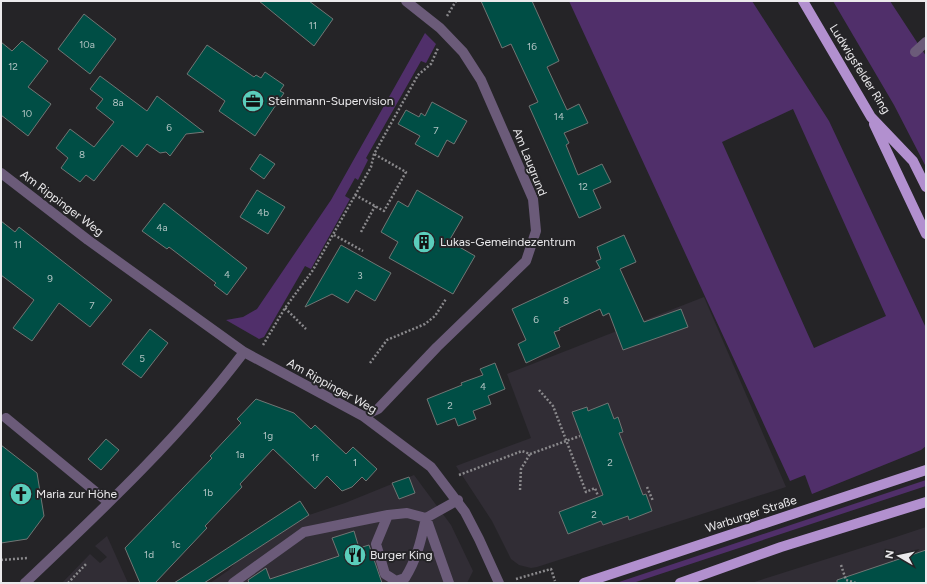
<svg xmlns="http://www.w3.org/2000/svg" width="927" height="584" viewBox="0 0 927 584" font-family="Figtree,sans-serif">
	<style>
		.built { fill: #312d35 }
		.green { fill: #502f6a; fill-rule: evenodd }
		.building { fill: #004e45; stroke: #717574 }
		.lines { fill: none; stroke-linecap: round; stroke-linejoin: round }
		.path { stroke: #8a898c; stroke-width: 2.5; stroke-dasharray: 2 2; stroke-linecap: butt }
		.minor { stroke: #6b5b79; stroke-width: 10 }
		.major { stroke: #b290cf; stroke-width: 10 }
		.labels { text-anchor: middle; stroke-width: 4; stroke-linejoin: round; paint-order: stroke }
		.number-label { font-size: 10px; fill: #b0c3c2 }
		.street-label { font-size: 12px; fill: #ebeaec; stroke: #252427 }
		.poi-label { font-size: 12px; fill: #ebeaec; stroke: #252427; text-anchor: start }
	</style>
	<rect width="100%" height="100%" fill="#252427"/>
	<path class="built" d="M704 297 786 487 537 567 531 568 519 565 511 559 492 521 456 466 531 438 507 374Z
		M414 475 451 525 473 571 467 583H210L229 570 235 563 309 515 345 503Z
		M926 527V583H751L896 537Z
		M107 536 128 583H62L90 554 100 563 107 557 95 546Z"/>
	<path class="green" d="M569 1H752L829 121 926 328V446L921 450 812 494 805 475 790 481ZM793 109 886 316 814 348 722 142Z
		M833 1H890L926 56V167L894 105Z
		M425 33 436 44 426 63 421 61 366 158 368 160 358 180 355 178 345 196 350 199 311 269 305 266 264 337 259 339 226 320 243 317 257 309 331 200Z
		M926 480V486L633 583H616Z"/>
	<path class="building" d="M259 1H309L333 19 314 46Z
		M481 1H532L559 61 547 67 567 110 579 104 588 123 564 133 569 143 566 145 578 175 602 164 611 182 593 190 601 208 579 218 529 106 538 102 511 44 502 48Z
		M84 14 116 39 90 74 58 49Z
		M22 41 48 61 28 87 51 104 28 136 1 115V42L12 51Z
		M207 45 254 77 256 75 261 78 265 72 284 85 280 91 284 93 255 136 219 111 225 101 187 74Z
		M100 76 147 111 157 96 204 132 186 134 170 156 166 152 160 153 147 144 137 157 122 145 94 181 86 175 80 182 61 168 68 158 56 148 70 129 94 147 114 122 96 108 103 99 90 89Z
		M432 102 467 121 454 144 447 140 438 157 415 144 420 136 398 124 406 110 419 117 421 113 425 116Z
		M260 154 275 164 264 179 250 169Z
		M257 190 285 207 268 234 240 217Z
		M417 190 463 217 449 241 475 256 453 294 389 258 398 242 381 232 398 201 408 207Z
		M164 203 247 268 227 295 214 285 216 283 169 247 167 249 142 231Z
		M1 221 15 232 19 227 112 300 90 327 59 303 32 341 13 328 34 300 1 275Z
		M624 235 636 262 620 269 644 322 681 309 688 327 623 350 609 313 603 316 600 309 559 328 560 330 554 332 560 347 526 363 518 344 526 340 512 309 600 268 596 261 601 259 597 247Z
		M341 245 391 273 375 301 356 290 348 303 332 294 305 307Z
		M150 329 168 343 141 378 122 364Z
		M495 363 505 389 488 396 491 404 473 411 476 419 458 426 455 418 437 425 427 399 462 385 461 383 483 375 480 369Z
		M256 399 294 413 311 429 315 425 346 454 353 447 377 469 366 481 362 477 352 487 342 491 327 476 315 489 273 449 240 484 242 487 205 526 207 528 155 583H140L125 548 212 458 210 456 241 423 237 419Z
		M608 403 614 419 618 417 623 432 619 433 643 495 646 494 652 511 629 520 628 516 603 525 601 521 568 534 559 512 603 495 572 412 587 407 588 411Z
		M106 439 119 450 101 470 88 459Z
		M1 445 37 473 44 516 27 539 1 543Z
		M409 477 415 493 399 499 392 483Z
		M300 501 309 515 204 583H174Z
		M354 531 359 548 369 545 382 583H249L248 580 266 568 270 579 339 556 332 538Z
		M926 550V583H837V580Z"/>
	<g class="lines">
		<path class="path" d="M447 16 456 1
			M355 195 384 211 406 172 374 154
			M361 232 375 206
			M334 235 363 251
			M285 308 306 329
			M263 345 285 308 313 270 371 167 374 154 418 75 431 64 438 48
			M370 363 387 340 425 324 435 316 446 299
			M539 390 553 406 586 492 595 488 598 496
			M459 475 522 451 530 454 580 436
			M647 487 653 501
			M520 490 521 469 530 454
			M1 560 28 558
			M841 565 846 580 856 583
			M516 579 551 569 555 581
			M68 583 87 563"/>
		<path class="minor" d="M915 52 926 42
			M1 173 88 240 244 352 363 416 431 467 465 512 479 539 499 583
			M363 416 378 409 437 347 526 261 536 231 533 199 481 80 463 52 440 28 406 1
			M6 418 108 502
			M388 515 376 544 385 574 396 581 405 578C417 559 421 540 426 518L458 500
			M25 583C102 510 180 437 244 352
			M233 583 304 532 388 515 407 513 426 518 449 583"/>
		<path class="major" d="M803 1 871 117 913 161 926 187
			M874 124 926 234
			M584 583 926 470
			M680 583 781 547 926 502"/>
	</g>
	<defs>
		<g id="office-disc" transform="scale(1.15)"><circle r="9.5" fill="#5bcebc" stroke="#252427"/><path d="M-6-3h4V-5.5h4V-3h4V5H-6ZM-1-4.5V-3h2v-1.5ZM-6 0V1H6V0Z" fill="#111"/></g>
		<g id="building-disc" transform="scale(1.15)"><circle r="9.5" fill="#5bcebc" stroke="#252427"/><path d="M-4-6H4V6H1V3H-1V6H-4ZM-2.5-4.3h1.7v1.8h-1.7ZM.8-4.3h1.7v1.8H.8ZM-2.5-1h1.7V.8h-1.7ZM.8-1h1.7V.8H.8Z" fill="#111"/></g>
		<g id="church-disc" transform="scale(1.15)"><circle r="9.5" fill="#5bcebc" stroke="#252427"/><path d="M-1.2-6h2.4v3.5h3.3v2.4h-3.3V6h-2.4V-.1h-3.3v-2.4h3.3Z" fill="#111"/></g>
		<g id="restaurant-disc" transform="scale(1.15)"><circle r="9.5" fill="#5bcebc" stroke="#252427"/><path d="M-5-6h1v4h1v-4h1v4h1v-4h1v5L-1.5 .5V6h-2V.5L-5-1ZM5-6V6H3V1.5H1.5Q1.5-4 5-6Z" fill="#111"/></g>
	</defs>
	<g fill-rule="evenodd">
		<use href="#office-disc" x="253" y="101"/>
		<use href="#building-disc" x="424" y="242"/>
		<use href="#church-disc" x="21" y="494"/>
		<use href="#restaurant-disc" x="355" y="555"/>
	</g>
	<g class="labels">
		<g class="number-label">
			<text x="313" y="29">11</text>
			<text x="87" y="48">10a</text>
			<text x="532" y="50">16</text>
			<text x="13" y="70">12</text>
			<text x="118" y="106">8a</text>
			<text x="27" y="117">10</text>
			<text x="559" y="120">14</text>
			<text x="169" y="131">6</text>
			<text x="436" y="134">7</text>
			<text x="82" y="158">8</text>
			<text x="583" y="190">12</text>
			<text x="263" y="216">4b</text>
			<text x="162" y="231">4a</text>
			<text x="18" y="248">11</text>
			<text x="227" y="278">4</text>
			<text x="360" y="279">3</text>
			<text x="50" y="282">9</text>
			<text x="566" y="304">8</text>
			<text x="92" y="309">7</text>
			<text x="536" y="323">6</text>
			<text x="142" y="362">5</text>
			<text x="483" y="390">4</text>
			<text x="450" y="409">2</text>
			<text x="268" y="439">1g</text>
			<text x="240" y="458">1a</text>
			<text x="315" y="461">1f</text>
			<text x="355" y="466">1</text>
			<text x="610" y="466">2</text>
			<text x="208" y="496">1b</text>
			<text x="594" y="518">2</text>
			<text x="176" y="548">1c</text>
			<text x="149" y="558">1d</text>
		</g>
		<g class="street-label">
			<text transform="translate(860 69) rotate(58)" y="4">Ludwigsfelder Ring</text>
			<text transform="translate(530 162) rotate(68)" y="4">Am Laugrund</text>
			<text transform="translate(62 203) rotate(37)" y="4">Am Rippinger Weg</text>
			<text transform="translate(332 386) rotate(29)" y="4">Am Rippinger Weg</text>
			<text transform="translate(751 514) rotate(-18)" y="4">Warburger Straße</text>
		</g>
		<g class="poi-label">
			<text x="268" y="105">Steinmann-Supervision</text>
			<text x="440" y="246">Lukas-Gemeindezentrum</text>
			<text x="36" y="498">Maria zur Höhe</text>
			<text x="370" y="559">Burger King</text>
		</g>
	</g>
	<rect width="927" height="584" fill="none" stroke="#ebeaec" stroke-width="4"/>
	<g transform="translate(899 556) rotate(279)" stroke="#252427" stroke-width="3" paint-order="stroke">
	<path d="M0-3L7 15L0 10L-7 15Z" fill="#ebeaec"/>
	<text y="-6" font-size="11" font-weight="bold" text-anchor="middle" fill="#ebeaec">N</text>
	</g>
</svg>
